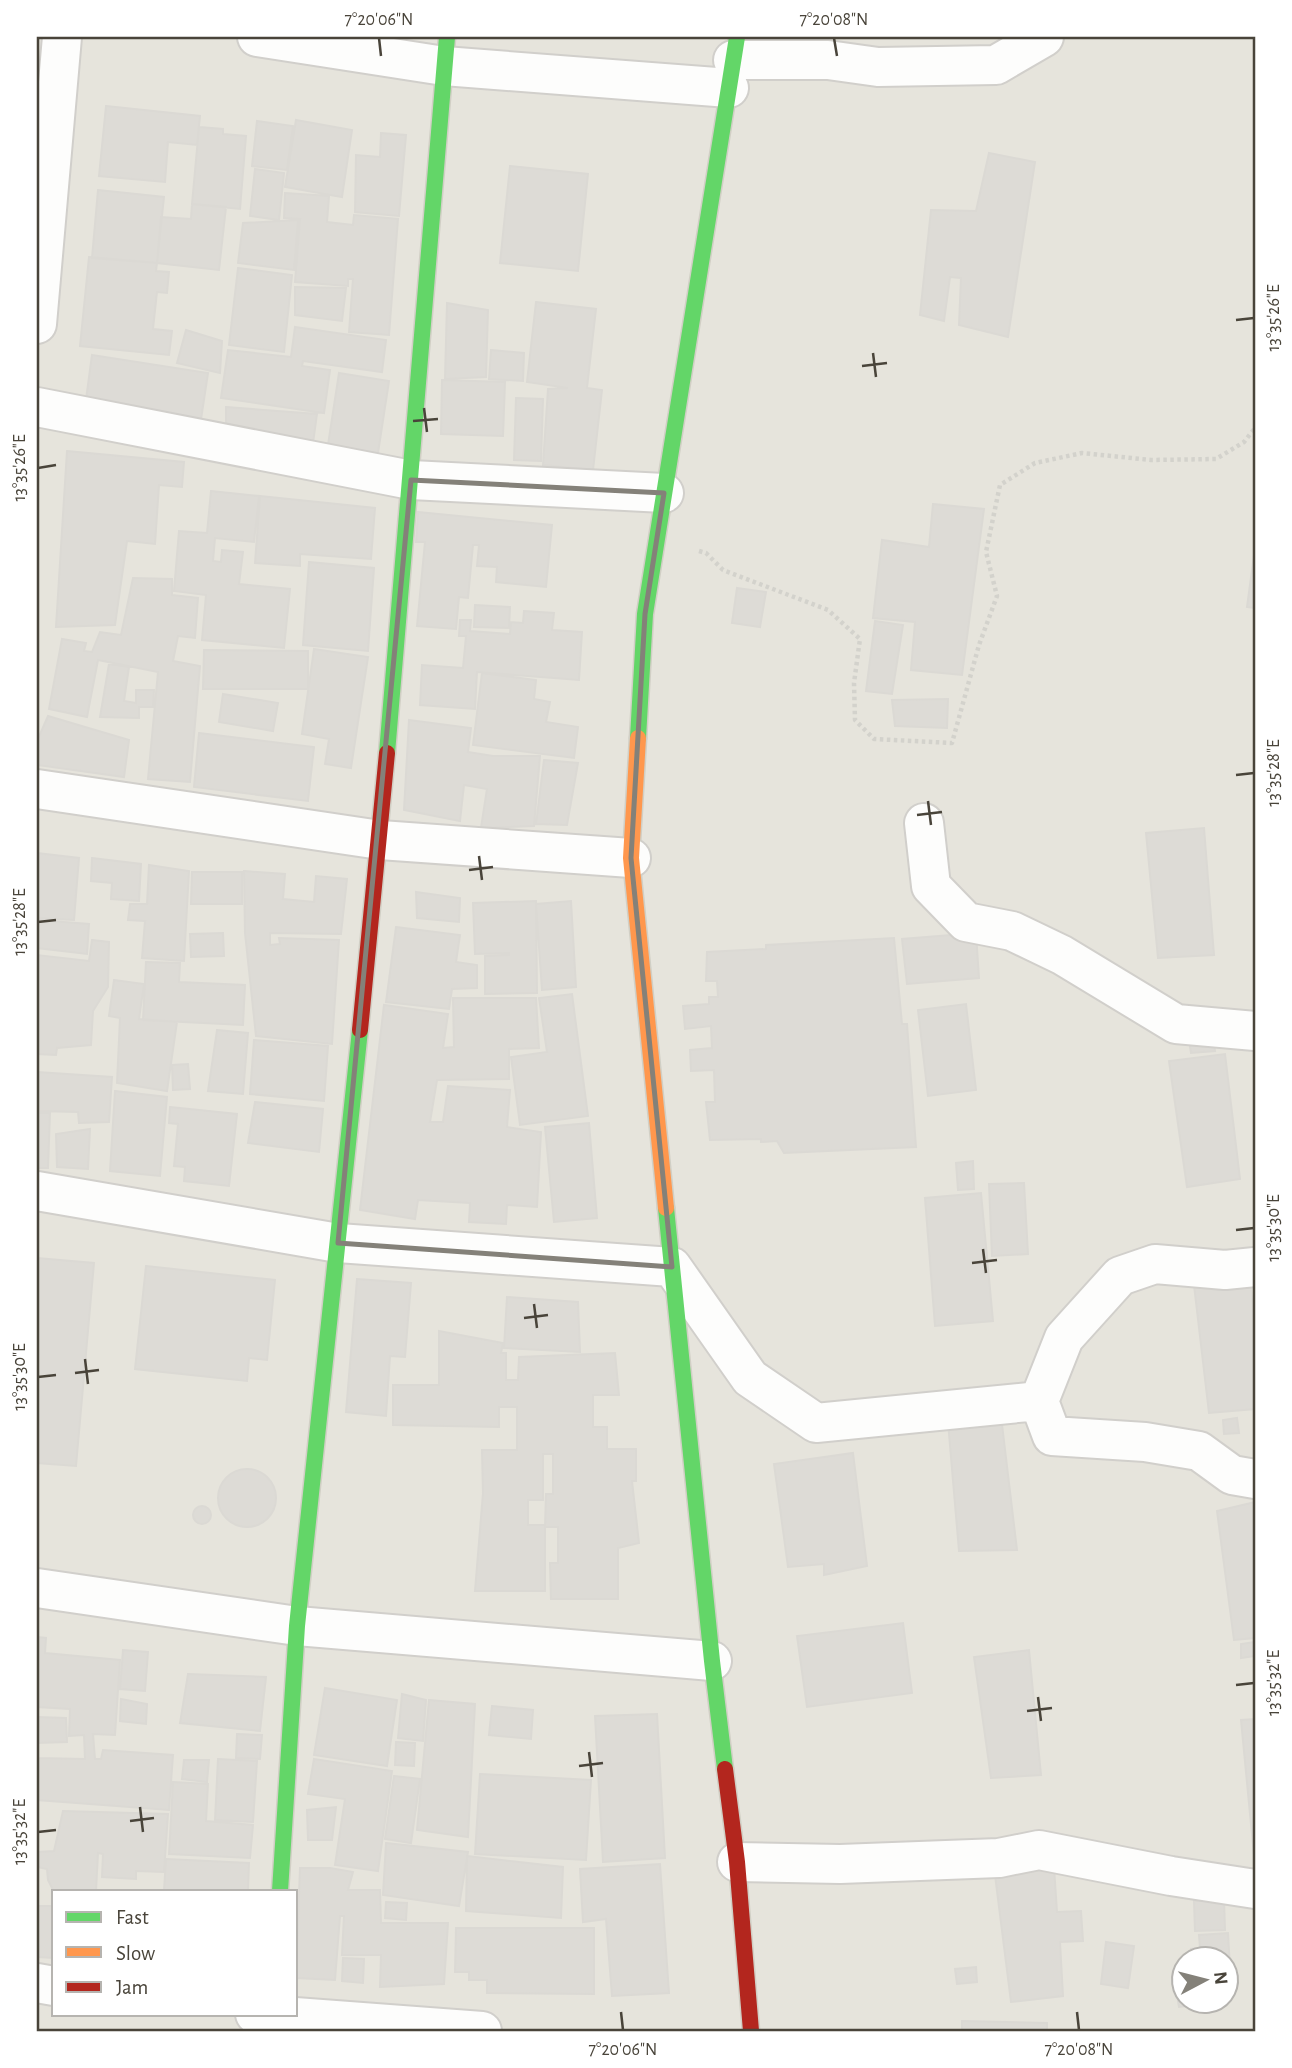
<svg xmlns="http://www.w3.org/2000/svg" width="1292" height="2068" viewBox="0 0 1292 2068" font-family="'Alegreya Sans',sans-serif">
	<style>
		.residential { fill: #e6e4dc; fill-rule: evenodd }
		.building { fill: #dddbd6; stroke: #dbd9d4; stroke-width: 2 }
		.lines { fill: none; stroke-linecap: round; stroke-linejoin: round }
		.street-casing { stroke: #d1cfcb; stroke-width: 42 }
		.fast-casing { stroke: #d1cfc5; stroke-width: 19 }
		.slow-casing { stroke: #d1cfc5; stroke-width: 19 }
		.jam-casing { stroke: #d1cfc5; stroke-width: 19 }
		.path { stroke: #d3d2cc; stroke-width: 4.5; stroke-dasharray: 3.5 3.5; stroke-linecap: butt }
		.street { stroke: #fdfdfc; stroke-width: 38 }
		.fast { stroke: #63d668; stroke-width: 16 }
		.slow { stroke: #ff974d; stroke-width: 16 }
		.jam { stroke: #b3261e; stroke-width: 16 }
		.marked { fill: none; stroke: #848179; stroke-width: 5; stroke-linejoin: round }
		.ticks { fill: none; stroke: #49443a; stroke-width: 2.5 }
		.neatline { fill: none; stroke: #49443a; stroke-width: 2.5 }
		.ticks-label { font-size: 18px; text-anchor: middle; fill: #49443a }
	</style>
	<rect width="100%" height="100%" fill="#f3f2ee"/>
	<path class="residential" d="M37 37H1255V2031H37ZM54 1891H296V2014H54ZM1184 1960H1226V2002H1184Z"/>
	<path class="building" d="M106 106 200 116 197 145 168 142 165 182 99 176Z
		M296 120 352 130 342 197 285 187Z
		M257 121 293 126 287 170 252 166Z
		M199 127 223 129V134L246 136 240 209 192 204Z
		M381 133 406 135 399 216 355 212 356 155 380 157Z
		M989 153 1035 162 1008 337 959 325 961 278 950 277 944 321 920 315 931 210 976 211Z
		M510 166 588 174 578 271 500 263Z
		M255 169 284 173 279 220 250 216Z
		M98 190 164 197 157 263 92 258Z
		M285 193 329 196 327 222 353 225 354 215 398 219 389 335 349 332 353 279H348V286L295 282 300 219 284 218Z
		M192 204 226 207 219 270 157 263 161 217 191 219Z
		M298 220 294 270 238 263 243 223Z
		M89 257 157 263 156 271 169 272 167 293 157 292 153 329 172 331 169 355 80 346Z
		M238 268 292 275 284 352 229 345Z
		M295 287 346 288 342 321 295 315Z
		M536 302 596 309 587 388 602 390 593 470 543 465 548 389 568 388 527 382Z
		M447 303 488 310 486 377 445 379Z
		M295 327 386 340 382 372 303 361 302 366 330 370 324 413 221 398 228 350 291 357Z
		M186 330 222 341 220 373 177 363Z
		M491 350 524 353 523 381 489 379Z
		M92 355 208 373 200 426 85 407Z
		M339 373 389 381 378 453 328 445Z
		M442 380 505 382 503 436 441 434Z
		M516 398 543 399 541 461 514 460Z
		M226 407 317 414 313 443 236 436 235 426 226 425Z
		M67 451 184 462 182 487 159 485 155 544 127 541 115 625 56 627Z
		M211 491 259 496 254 542 215 538 213 561 221 562 222 550 243 552 239 584 290 589 284 648 202 640 206 595 174 591 179 531 207 533Z
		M260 496 375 508 371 559 300 554V566L255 563Z
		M933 504 984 509 962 675 911 670 915 622 873 618 882 540 929 547Z
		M418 512 552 525 546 587 496 582 497 567 477 566 479 545H473L468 598 459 597 456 629 417 626 425 542H416Z
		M1255 548V608L1247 607Z
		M309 562 374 568 368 651 303 645Z
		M133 578 172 579V595L198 598 195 638 178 636 173 661 200 666 190 782 148 779 158 672 98 660 87 717 49 709 62 639 86 643 84 651 92 652 100 632 121 635Z
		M737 588 766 592 760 627 732 623Z
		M475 605 510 607 509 628 474 627Z
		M524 611 554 613 552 630 582 632 579 680 477 672 475 709 420 705 422 665 463 668 466 636H459L460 620H471L470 631 510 634 511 622 523 623Z
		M875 621 903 625 892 694 866 691Z
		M314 649 368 657 351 768 325 764 329 739 302 734Z
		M204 650 308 651V689H203Z
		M109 664 129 667 124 701 136 703V690H154L153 707H139V718L100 717Z
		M482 673 536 680 534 699 550 702 546 722 578 727 574 758 473 745Z
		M223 694 278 703 273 731 219 722Z
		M948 699 947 728 895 726 892 700Z
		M48 716 129 740 124 777 37 765V741Z
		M409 720 471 728 468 752 493 756H540L534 826 481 828 487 789 464 785 460 821 404 810Z
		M199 733 314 747 308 801 194 787Z
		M544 760 578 763 567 825 536 824Z
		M1204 828 1214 955 1158 958 1146 833Z
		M37 853 79 858 74 920 37 918Z
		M92 858 141 864 139 901 111 899 112 883 91 881Z
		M149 865 189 871 184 961 142 958 145 921 128 920 130 904H147Z
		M244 871 285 874 283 899 314 902 316 876 347 879 341 934 270 933V945L280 944 279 938 339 940 332 1044 256 1036 245 933Z
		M192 872H242V904H191Z
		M416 892 460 898 459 922 417 918Z
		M536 901 537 993 485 994V956L509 955V953L475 954 473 903Z
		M571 901 576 987 542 990 536 904Z
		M37 920 89 924 87 954 37 948Z
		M396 927 460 935 456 962 477 965V988L452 989 449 1009 386 1002Z
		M223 933 224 956 191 957 190 934Z
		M976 933 979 978 907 984 902 939Z
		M894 938 902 1024H907L916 1147 784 1153 777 1141 761 1142V1139L710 1140 706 1102H715L714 1070 691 1071 690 1050 712 1048 711 1026 685 1029 683 1006 709 1004V997H718L717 981H706L707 952 766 949V945Z
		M92 940 109 942 108 987 93 1011 91 1045 57 1048 56 1055 37 1054V955L89 961Z
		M146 962 180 963 179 982 245 985 243 1025 143 1020Z
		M114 980 144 984 139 1019 177 1022 167 1091 117 1083 120 1018 109 1016Z
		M572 994 588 1116 520 1125 511 1057 547 1052 539 998Z
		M453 998H536L539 1048 509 1049V1079L437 1080 430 1122H443L448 1086 510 1090 507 1127 541 1132 537 1207 507 1205 506 1224 469 1222 470 1203 418 1200 415 1219 360 1210 384 1005 448 1014 443 1048 454 1047Z
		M966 1004 976 1090 928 1096 918 1010Z
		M217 1030 248 1033 243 1094 208 1091Z
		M1212 1030 1215 1051 1191 1053 1188 1033Z
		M254 1040 328 1046 324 1101 250 1094Z
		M1225 1054 1240 1179 1187 1187 1169 1061Z
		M188 1064 190 1089 173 1090 172 1065Z
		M37 1072 112 1077 109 1122 79 1123 78 1112 37 1111Z
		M115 1091 167 1097 160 1176 110 1171Z
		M255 1102 323 1109 319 1152 248 1143Z
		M170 1107 237 1114 229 1186 184 1181 185 1167 174 1166 178 1124 169 1123Z
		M37 1113H50L48 1168H37Z
		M589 1123 597 1218 554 1222 545 1127Z
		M90 1129 88 1169 57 1167 56 1134Z
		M973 1161 974 1189 958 1190 956 1163Z
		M1024 1183 1028 1254 992 1256 989 1184Z
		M981 1193 993 1321 935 1326 925 1198Z
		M37 1258 94 1263 76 1466 37 1463Z
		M146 1266 275 1280 267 1360 249 1358 247 1381 135 1369Z
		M1250 1278 1255 1330V1409L1209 1413 1194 1285Z
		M357 1279 411 1283 405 1357 390 1356 386 1416 346 1412Z
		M507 1297 578 1302 580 1352 504 1348Z
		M439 1331 503 1343 501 1353H506V1380H518L519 1357 615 1353 619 1395H593V1427H607V1449H636V1481H632L639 1543 618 1548V1599H551L550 1563H558V1527H545L546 1494H553V1454H543V1500H528V1525H545V1591H475L483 1493 482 1450H517V1407H499V1427L393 1425V1385H439Z
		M1001 1416 1017 1550 959 1551 948 1422Z
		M1237 1418 1239 1433 1224 1434 1223 1420Z
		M853 1453 867 1566 824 1575V1564L788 1567 774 1464Z
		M218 1498a29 29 0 1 1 58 0a29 29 0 1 1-58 0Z
		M1255 1502V1638L1234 1640 1217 1511Z
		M193 1515a9 9 0 1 1 18 0a9 9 0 1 1-18 0Z
		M903 1623 912 1693 807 1707 797 1636Z
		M37 1637 46 1638 45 1653 120 1660 115 1735 93 1734 95 1759H101L103 1750 173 1755 169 1810 37 1800V1751V1758L85 1759 84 1735 69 1736 70 1709 37 1707Z
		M1255 1642V1656L1241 1658V1644Z
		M123 1650 148 1652 145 1691 120 1689Z
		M1029 1650 1041 1775 991 1778 974 1657Z
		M188 1674 266 1677 260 1731 180 1723Z
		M325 1688 397 1700 387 1766 314 1755Z
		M402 1694 426 1700 423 1741 398 1738Z
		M121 1699 147 1704 146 1724 120 1721Z
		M429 1700 475 1704 468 1837 417 1830Z
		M492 1706 533 1710 531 1739 489 1735Z
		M657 1714 665 1858 603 1862 595 1716Z
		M37 1717 66 1718 67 1742 37 1743Z
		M1255 1719V1866L1241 1720Z
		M237 1734 262 1735 260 1759 236 1758Z
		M396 1742 415 1743 414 1766 395 1765Z
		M218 1759 257 1761 253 1822 215 1820Z
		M314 1759 392 1771 378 1871 335 1865 345 1799 308 1794Z
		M184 1760H209L207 1782 182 1779Z
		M480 1774 591 1780 586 1860 475 1854Z
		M394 1776 420 1779 411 1843 385 1839Z
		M173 1782 208 1784 206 1821 253 1825 250 1858 169 1854Z
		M336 1807 332 1840H308L307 1810Z
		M63 1811 168 1814 164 1872 136 1871V1879L102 1877 103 1854 98 1853 96 1891 54 1892 48 1880 47 1869 37 1867V1852L54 1851Z
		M386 1843 468 1852 459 1906 383 1895Z
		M467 1856 563 1867 561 1918 466 1911Z
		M166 1859 249 1863 248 1891H164Z
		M660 1864 669 1993 612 1996 606 1919 583 1922 580 1869Z
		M1054 1867 1057 1912 1081 1911 1083 1941 1060 1942 1063 1996 1011 2002 995 1875Z
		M300 1868H330L353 1872 348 1890H380L381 1923H448L444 1984 380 1987 381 1955H342L344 1916H340L335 1980 296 1978Z
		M1224 1899 1225 1930 1195 1931 1194 1901Z
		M386 1902 407 1903 406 1920 385 1918Z
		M37 1906H54V1958L37 1957Z
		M456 1928H594V1994L487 1993V1980H469V1972H455Z
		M1228 1933 1231 1986H1226V1960H1191V1949L1200 1948 1199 1935Z
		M1106 1942 1134 1946 1128 1988 1101 1984Z
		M343 1958 364 1959 363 1983 342 1981Z
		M976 1967 977 1982 957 1984 955 1969Z
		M1184 1982V2002L1213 2003 1179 2007 1175 1984Z
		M962 2021 1047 2023V2031H962Z"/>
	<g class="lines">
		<g class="street-casing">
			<path id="street" d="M257 37 444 66 729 88
				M733 60H828L878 67 996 65 1044 37
				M37 324 62 37
				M37 407 411 480 664 493
				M37 789 380 840 631 858
				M924 823 931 886 966 922 1012 931 1062 955 1176 1024 1255 1031
				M37 1191 338 1243 672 1267 750 1378 816 1423 1039 1401
				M1255 1267 1225 1270 1155 1264 1120 1276 1064 1338 1039 1401 1052 1436 1145 1442 1199 1451 1232 1475 1255 1479
				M37 1588 297 1626 712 1661
				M737 1862 840 1864 999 1858 1039 1850 1171 1876 1255 1889
				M37 1983 54 1986
				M255 2014 482 2031"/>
		</g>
		<g class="fast-casing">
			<path id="fast" d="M638 738 645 614 737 37
				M387 753 447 37
				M666 1208 712 1661 725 1769
				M280 1891 297 1626 360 1030"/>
		</g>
		<g class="slow-casing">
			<path id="slow" d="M638 738 631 858 666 1208"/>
		</g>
		<g class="jam-casing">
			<path id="jam" d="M360 1030 387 753
				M725 1769 737 1862 751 2031"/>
		</g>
		<path class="path" d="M699 551 706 553 723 570 828 610 860 639 854 683 855 720 874 739 952 743 979 645 997 596 986 552 1000 485 1035 463 1082 453 1151 460 1216 459 1244 442 1255 428"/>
		<use href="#street" class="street"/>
		<use href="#fast" class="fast"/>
		<use href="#slow" class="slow"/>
		<use href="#jam" class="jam"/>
	</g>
	<path class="marked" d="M411 480 664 493 645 614 631 858 672 1267 338 1243Z"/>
	<path class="ticks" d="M379 38 381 56M834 38 837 56M1236 320 1254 318M873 353 876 377M862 366 887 363M424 408 427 432M413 421 438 419M38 468 56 465M1236 775 1254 773M928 801 931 825M917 815 942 812M479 856 482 880M469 870 493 867M38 922 56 920M1236 1230 1254 1228M983 1249 986 1273M972 1263 997 1260M534 1304 537 1328M524 1318 548 1315M85 1359 88 1384M75 1373 99 1370M38 1377 56 1375M1236 1685 1254 1683M1038 1697 1041 1721M1027 1711 1052 1708M589 1752 592 1777M579 1766 603 1763M140 1807 143 1832M130 1821 154 1818M38 1832 56 1830M621 2012 623 2030M1077 2012 1079 2030"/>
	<rect width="1292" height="2068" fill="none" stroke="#ffffff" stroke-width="77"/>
	<rect x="52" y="1890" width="245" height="126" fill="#ffffff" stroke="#b6b4b0" stroke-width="2"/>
	<rect x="66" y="1912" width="35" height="10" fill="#63d668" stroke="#b6b4b0" stroke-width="2"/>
	<text x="116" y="1924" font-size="21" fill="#49443a">Fast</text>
	<rect x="66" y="1947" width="35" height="10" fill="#ff974d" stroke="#b6b4b0" stroke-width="2"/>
	<text x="116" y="1960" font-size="21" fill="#49443a">Slow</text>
	<rect x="66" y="1982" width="35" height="10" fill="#b3261e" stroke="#b6b4b0" stroke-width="2"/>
	<text x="116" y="1994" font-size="21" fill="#49443a">Jam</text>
	<g transform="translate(1205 1980) rotate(83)"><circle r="33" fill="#ffffff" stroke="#b6b4b0" stroke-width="2"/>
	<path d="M0-5L12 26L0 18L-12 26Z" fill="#848179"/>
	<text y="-10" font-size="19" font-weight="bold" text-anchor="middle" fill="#49443a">N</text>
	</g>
	<rect x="38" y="38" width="1216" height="1992" class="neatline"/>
	<g class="ticks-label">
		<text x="379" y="25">7°20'06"N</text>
		<text x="834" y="25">7°20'08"N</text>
		<text transform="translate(1273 318) rotate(-90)" y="6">13°35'26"E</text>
		<text transform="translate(19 468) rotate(-90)" y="6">13°35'26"E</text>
		<text transform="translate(1273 773) rotate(-90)" y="6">13°35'28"E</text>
		<text transform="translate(19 922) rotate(-90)" y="6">13°35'28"E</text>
		<text transform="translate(1273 1228) rotate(-90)" y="6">13°35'30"E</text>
		<text transform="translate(19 1377) rotate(-90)" y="6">13°35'30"E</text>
		<text transform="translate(1273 1683) rotate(-90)" y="6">13°35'32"E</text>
		<text transform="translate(19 1832) rotate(-90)" y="6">13°35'32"E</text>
		<text x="623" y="2055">7°20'06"N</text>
		<text x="1079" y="2055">7°20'08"N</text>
	</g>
</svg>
